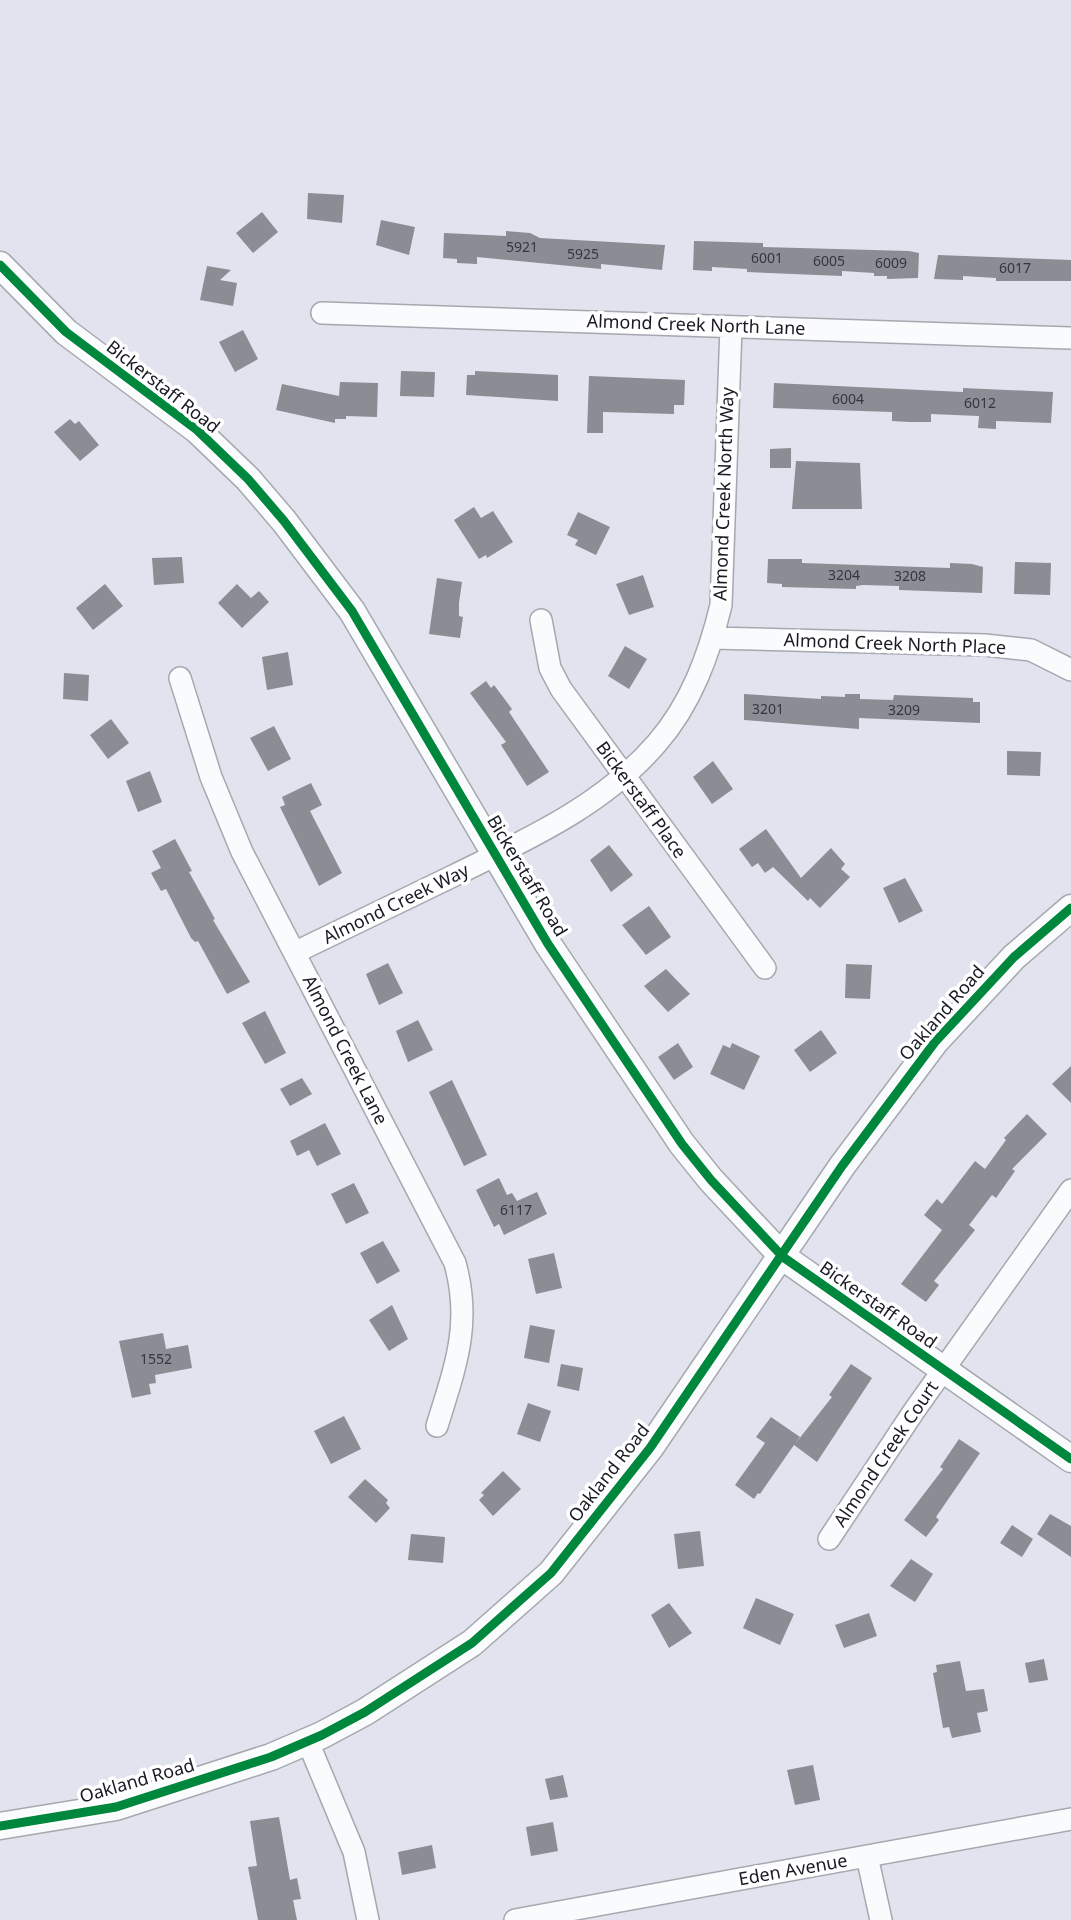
<svg xmlns="http://www.w3.org/2000/svg" width="1071" height="1920" viewBox="0 0 1071 1920" font-family="'Noto Sans',sans-serif">
	<style>
		.building { fill: #8c8c94 }
		.lines { fill: none; stroke-linecap: round; stroke-linejoin: round }
		.minor-casing { stroke: #a6a8b0; stroke-width: 24 }
		.tertiary-casing { stroke: #a6a8b0; stroke-width: 29 }
		.minor { stroke: #fafbfc; stroke-width: 21 }
		.tertiary { stroke: #fafbfc; stroke-width: 26 }
		.cycleway-casing { stroke: #fff; stroke-width: 13 }
		.cycleway { stroke: #00873e; stroke-width: 9 }
		.labels { text-anchor: middle; stroke-width: 7; stroke-linejoin: round; paint-order: stroke }
		.number-label { font-size: 14px; fill: #36363e }
		.street-label { font-size: 18px; fill: #191a22; stroke: #fff }
	</style>
	<rect width="100%" height="100%" fill="#e1e3ee"/>
	<path class="building" d="M308 193 344 195 342 223 307 219Z
		M262 212 278 232 253 253 236 233Z
		M381 220 415 227 409 255 376 245Z
		M506 231 530 233 540 238 665 245 662 270 601 264V269L477 257V264L457 263V259L443 258 444 233 506 236Z
		M694 241 763 243V247L909 251 919 253 918 278 887 279V276H874V273L842 271V276L747 272V269L712 267V271L693 270Z
		M938 255 1071 260V281H996V278L963 276V280L934 279Z
		M207 266 231 270 220 280 237 283 233 306 200 300Z
		M243 330 258 359 235 372 219 342Z
		M401 371 435 372 434 397 400 396Z
		M475 371 558 375V401L466 395 467 375H475Z
		M589 376 685 380 684 405H674V414L603 412V433H587Z
		M340 382 378 383 377 417 346 416V419H335V423L276 410 282 384 339 396Z
		M774 383 963 392V388L1053 392 1051 423 996 421V429L978 428 979 416 931 414V422H909L892 421V412L773 408Z
		M70 419 75 424 79 421 99 445 80 461 54 432Z
		M791 448V468H770V449Z
		M796 461 860 463 862 509H792Z
		M474 507 481 518 493 511 513 542 487 558 486 555 479 559 454 520Z
		M578 512 610 527 596 555 575 545 578 540 567 535Z
		M182 557 184 583 154 585 152 558Z
		M768 559H802V563L950 568V563L972 564 983 567 982 593 899 590V586L863 585 856 586V589L782 587V584L767 583Z
		M1015 562 1051 563 1050 595 1014 594Z
		M643 575 654 607 629 615 616 584Z
		M437 578 462 582 459 603V616L463 617 460 638 429 634Z
		M105 584 123 606 93 630 76 608Z
		M237 584 251 598 259 591 269 602 242 628 218 603Z
		M625 646 647 659 629 689 608 676Z
		M288 652 293 685 267 690 262 657Z
		M64 673 89 675 88 701 63 699Z
		M486 681 491 688 494 685 512 709 509 712 549 772 527 786 501 745 506 742 470 693Z
		M744 694 821 699V696L845 697V694H860V699L893 700 894 695 973 698V702H980V723L859 718V729L744 720Z
		M111 719 129 743 108 759 90 735Z
		M274 726 291 759 268 771 250 738Z
		M1007 751 1041 752 1040 776 1007 775Z
		M713 761 733 789 712 804 693 777Z
		M150 771 162 802 138 812 126 781Z
		M311 783 322 805 310 811 342 873 319 886 280 807 285 805 282 797Z
		M766 829 801 878 831 848 845 864 841 869 850 877 820 908 810 898 808 901 773 867 765 873 758 863 752 867 739 849Z
		M175 839 192 871 189 872 215 919 213 920 250 982 227 994 198 941 195 942 191 938 166 889 161 891 151 873 161 868 152 851Z
		M609 845 633 875 611 892 590 860Z
		M905 878 923 911 899 923 883 888Z
		M649 906 671 937 646 955 622 925Z
		M388 963 403 993 379 1005 366 974Z
		M846 964 872 965 870 999 845 998Z
		M666 969 690 994 668 1012 644 986Z
		M265 1011 286 1053 265 1064 242 1023Z
		M418 1020 433 1050 408 1062 396 1031Z
		M821 1030 837 1053 810 1072 794 1050Z
		M678 1043 693 1067 674 1080 658 1057Z
		M732 1043 760 1056 744 1090 710 1074 723 1045 730 1048Z
		M1071 1066V1103L1052 1084Z
		M302 1078 312 1094 290 1106 280 1089Z
		M452 1080 487 1155 464 1166 429 1092Z
		M1027 1114 1047 1134 1012 1169 1015 1171 996 1198 992 1195 969 1225 975 1230 934 1281 939 1285 926 1302 901 1284 942 1230 924 1215 937 1199 942 1204 975 1161 985 1169 1006 1140 1004 1138Z
		M325 1123 341 1154 317 1166 309 1150 297 1156 290 1141Z
		M499 1178 507 1195 512 1193 517 1201 537 1192 547 1214 504 1235 499 1224 494 1227 476 1190Z
		M354 1183 369 1213 346 1224 331 1194Z
		M383 1241 400 1271 377 1284 360 1253Z
		M554 1253 562 1288 536 1294 528 1259Z
		M392 1305 408 1339 389 1351 369 1320Z
		M530 1325 555 1330 549 1363 524 1358Z
		M163 1333 166 1349 188 1345 192 1368 155 1375 156 1383 149 1384 151 1394 132 1398 119 1341Z
		M561 1364 583 1368 579 1391 557 1386Z
		M851 1364 872 1378 817 1462 794 1445 760 1494 758 1493 754 1499 735 1485 765 1443 756 1437 771 1417 800 1437 795 1444 832 1397 829 1395Z
		M528 1403 551 1411 540 1442 517 1434Z
		M344 1416 361 1449 331 1464 314 1431Z
		M959 1439 980 1453 936 1517 939 1520 926 1537 904 1520 943 1469 940 1467Z
		M503 1471 521 1489 493 1516 479 1500 484 1495 481 1493Z
		M365 1479 388 1500 386 1503 390 1508 376 1523 348 1497Z
		M1050 1514 1071 1526V1557L1037 1534Z
		M1012 1525 1033 1539 1022 1557 1000 1543Z
		M700 1531 704 1566 678 1569 674 1534Z
		M411 1534 445 1537 443 1563 408 1560Z
		M911 1559 933 1574 915 1602 890 1586Z
		M756 1598 794 1614 780 1645 743 1628Z
		M669 1603 692 1633 669 1648 651 1615Z
		M869 1613 877 1636 844 1648 835 1625Z
		M1044 1659 1048 1680 1029 1683 1025 1663Z
		M960 1661 966 1691 984 1689 988 1711 977 1713 981 1732 952 1738 949 1727 943 1728 933 1673 937 1672 936 1665Z
		M813 1765 820 1800 795 1805 787 1770Z
		M563 1775 568 1797 550 1800 545 1779Z
		M279 1817 290 1880 297 1878 301 1899 293 1900 297 1920H258L248 1867 257 1866 250 1821Z
		M553 1822 558 1851 531 1856 526 1827Z
		M432 1845 436 1868 402 1875 398 1852Z"/>
	<g class="lines">
		<g class="minor-casing">
			<path id="minor" d="M322 313 1071 338
				M541 620 550 668 561 689 765 968
				M713 638 985 645 1031 650 1071 670
				M180 678 211 777 242 852 455 1263C472 1325 455 1367 437 1426
				M296 952C348 927 401 901 453 876 526 840 603 806 657 743 691 704 709 655 721 605L731 327
				M829 1539 914 1411 1071 1190
				M308 1742 354 1852 368 1920
				M867 1856 881 1920
				M515 1920 1071 1819"/>
		</g>
		<g class="tertiary-casing">
			<path id="tertiary" d="M0 265 66 332 197 430 248 479 284 521 352 611 548 944 682 1144 711 1180 783 1257 1071 1459
				M0 1826 116 1807 271 1757 322 1735 365 1712 472 1643 551 1573 650 1448 842 1166 935 1042 1014 957 1071 908"/>
		</g>
		<use href="#minor" class="minor"/>
		<use href="#tertiary" class="tertiary"/>
		<g class="cycleway-casing">
			<path id="cycleway" d="M0 265 66 332 197 430 248 479 284 521 352 611 548 944 682 1144 711 1180 783 1257 1071 1459
				M0 1826 116 1807 271 1757 322 1735 365 1712 472 1643 551 1573 650 1448 842 1166 935 1042 1014 957 1071 908"/>
		</g>
		<use href="#cycleway" class="cycleway"/>
	</g>
	<g class="labels">
		<g class="number-label">
			<text x="522" y="252">5921</text>
			<text x="583" y="259">5925</text>
			<text x="767" y="263">6001</text>
			<text x="829" y="266">6005</text>
			<text x="891" y="268">6009</text>
			<text x="1015" y="273">6017</text>
			<text x="848" y="404">6004</text>
			<text x="980" y="408">6012</text>
			<text x="844" y="580">3204</text>
			<text x="910" y="581">3208</text>
			<text x="768" y="714">3201</text>
			<text x="904" y="715">3209</text>
			<text x="516" y="1215">6117</text>
			<text x="156" y="1364">1552</text>
		</g>
		<g class="street-label">
			<text transform="translate(696 325) rotate(2)" y="6">Almond Creek North Lane</text>
			<text transform="translate(163 387) rotate(38)" y="6">Bickerstaff Road</text>
			<text transform="translate(724 494) rotate(-88)" y="6">Almond Creek North Way</text>
			<text transform="translate(895 644) rotate(2)" y="6">Almond Creek North Place</text>
			<text transform="translate(641 800) rotate(54)" y="6">Bickerstaff Place</text>
			<text transform="translate(527 876) rotate(59)" y="6">Bickerstaff Road</text>
			<text transform="translate(396 904) rotate(-26)" y="6">Almond Creek Way</text>
			<text transform="translate(942 1013) rotate(-49)" y="6">Oakland Road</text>
			<text transform="translate(345 1050) rotate(63)" y="6">Almond Creek Lane</text>
			<text transform="translate(878 1305) rotate(35)" y="6">Bickerstaff Road</text>
			<text transform="translate(886 1454) rotate(-56)" y="6">Almond Creek Court</text>
			<text transform="translate(609 1473) rotate(-52)" y="6">Oakland Road</text>
			<text transform="translate(137 1781) rotate(-16)" y="6">Oakland Road</text>
			<text transform="translate(793 1870) rotate(-10)" y="6">Eden Avenue</text>
		</g>
	</g>
</svg>
